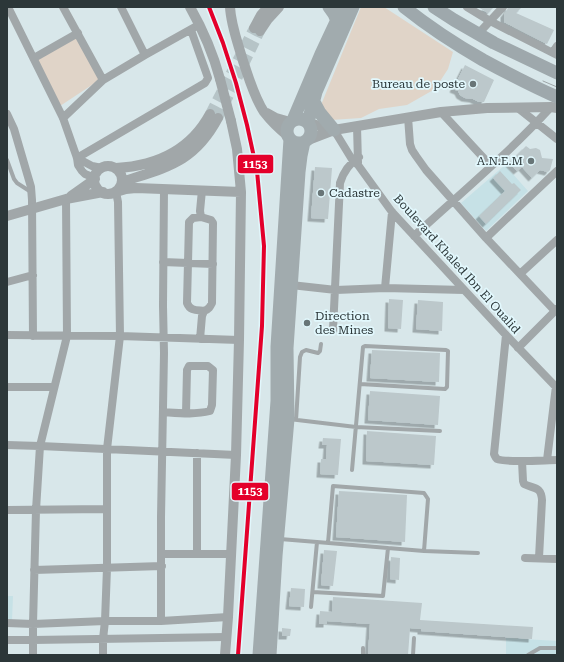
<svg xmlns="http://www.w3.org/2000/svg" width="564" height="662" viewBox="0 0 564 662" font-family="'Roboto Serif',serif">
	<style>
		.built { fill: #c6e1e6 }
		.green { fill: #e0d4c8 }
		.building { fill: #bcc8cb; filter: url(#shadow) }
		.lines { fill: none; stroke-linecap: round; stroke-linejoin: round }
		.tertiary-tunnel { stroke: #b6c4c7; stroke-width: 10; stroke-dasharray: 10 5; stroke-linecap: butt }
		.service { stroke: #a1a7a9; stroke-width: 4 }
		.minor { stroke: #a1a7a9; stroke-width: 8 }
		.tertiary { stroke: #a1a7a9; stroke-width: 10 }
		.primary { stroke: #a1abae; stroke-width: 13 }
		.trunk { stroke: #9ea8ac; stroke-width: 13 }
		.tram { stroke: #9ea6a8; stroke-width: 1 }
		.tertiary-bridge { stroke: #a1a7a9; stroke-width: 10 }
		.rail-1-casing { stroke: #e2f8fd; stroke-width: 7 }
		.rail-1 { stroke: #e4002b; stroke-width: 4 }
		.poi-dot { fill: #687577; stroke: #e2f8fd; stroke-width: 1.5 }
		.labels { text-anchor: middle; stroke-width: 3.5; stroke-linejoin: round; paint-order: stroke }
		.poi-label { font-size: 12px; fill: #2c3739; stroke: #e2f8fd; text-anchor: end }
		.street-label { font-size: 12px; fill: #2c3739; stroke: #e2f8fd }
		.line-badge { stroke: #e2f8fd; stroke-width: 1.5 }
		.badge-label { font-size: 11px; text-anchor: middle; font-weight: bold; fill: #fff }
	</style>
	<defs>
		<filter id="shadow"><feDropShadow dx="-3.5" dy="3.5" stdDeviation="0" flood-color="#0004"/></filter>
	</defs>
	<rect width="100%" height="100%" fill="#d8e7ea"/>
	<path class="built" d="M505 165 528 191 486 231 461 203Z
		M7 596H13L12 621H7Z
		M506 638 557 641V655H506Z"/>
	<path class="green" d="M361 7H384L453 52 448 69 435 89 407 105 379 109 361 118 331 120 321 105Z
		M78 37 101 79 60 106 37 60Z"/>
	<path class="building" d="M478 7H494L488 13Z
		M508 7H522L516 13 554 30 547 44 504 22V14L507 10Z
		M465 65 494 80 484 102H479L473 99 465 98 460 95 458 91 453 89Z
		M526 146 530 149 536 148 540 150 542 158 553 159 550 170 548 172 540 170 532 178 522 167 517 171 509 163Z
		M315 167 332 168 328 219 311 218Z
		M500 171 512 184 514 183 521 190 486 224 479 216 505 191 493 178Z
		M389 299 403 300 401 329 388 328Z
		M418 300 443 302 442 331 416 329Z
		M372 350 440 353 439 382 370 378Z
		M370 391 440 396 438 425 368 420Z
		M367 431 436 436 434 465 366 461Z
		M323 438 341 439 338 475 320 474 321 459H326L327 445H322Z
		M339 491 407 495 405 542 336 537Z
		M324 550 337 551 333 586 321 585Z
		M391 557 400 558 399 580 390 579Z
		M291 588 305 589 304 607 289 606Z
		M333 597 422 603 420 620 533 627 532 639 421 631V629L410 628 408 655H368L370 624 327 621V624H319L320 611 332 612Z
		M282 628 291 629 290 636H282Z"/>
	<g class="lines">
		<path class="tertiary-tunnel" d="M210 114 254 28
			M218 118 260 31"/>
		<path class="service" d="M7 160 14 179 17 183 31 192
			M289 419 356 427 440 431
			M296 420 300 357 302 352 306 350 318 353 320 351 321 344
			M352 470 363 347 365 346 446 350 448 351 447 387 445 389 360 384
			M280 539 317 542
			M328 543 333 486 424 493 428 499 424 551
			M388 548 424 551 478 553
			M311 607 317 542 388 548 383 596 313 592
			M363 655V648
			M413 655 414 638
			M528 655 540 648H557"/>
		<path class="minor" d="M8 7 63 118 77 158 78 165 82 171 85 174 95 178
			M63 7 103 80
			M121 7 145 55
			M467 7 490 21 557 55
			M478 34 503 7
			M553 52 557 46
			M34 58 78 33
			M518 108 557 139
			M441 112 491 166
			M7 114 14 129 31 187 32 200 33 336
			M408 117 410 144 412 150 416 156 426 170 486 238 555 311
			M63 118 103 80 145 55 195 27
			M357 126 358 163
			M334 130 353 161 358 165 392 212 506 335 557 388
			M77 158 205 83 208 78 207 75 191 30
			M77 158 92 166 102 168
			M201 217 193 218 189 222 187 303C190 311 197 310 204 311
			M414 236C460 194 509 153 551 107
			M486 238 557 171
			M163 262 213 264
			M521 273 557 240
			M7 282 33 275
			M291 285 336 290 385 288 464 290
			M385 288 392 212
			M333 330 340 183C343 173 350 163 359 157
			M7 335 120 336 239 340
			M506 335 494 454C495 456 495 457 497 459 505 463 546 460 557 460
			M200 339 202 316 204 311C209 309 210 307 212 303L213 223 211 220 201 217 200 211 202 190
			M518 348 557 309
			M7 387H54
			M163 412C178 413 195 415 210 411L212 405 213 370 208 366H189L187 370 186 413
			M7 445 40 446 236 455
			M547 460 556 386
			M522 461 523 481 524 484C534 489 541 486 542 500L539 558
			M7 510 107 509
			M161 554H231
			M197 554V453
			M525 558 557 559
			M34 570 162 566
			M161 621V517L164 353 163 306 164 189
			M7 623 33 624 105 621H161L228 617
			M7 640H33L226 637
			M33 655V624L36 510 40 446 67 336 66 199
			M103 655V639L105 621 107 568V449L120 336 118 202 117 197 115 192"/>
		<path class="tertiary" d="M190 7C203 30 213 53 220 79
			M230 7C231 26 238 43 243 61 249 78 254 97 264 112 271 121 279 129 288 136
			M254 28 261 15 268 7
			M260 31 268 19 279 7
			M267 113 276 118 290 122
			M309 123 334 130
			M308 140 334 130 441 112 487 108 551 107 557 108
			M94 180a14 14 0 1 1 28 0a14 14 0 1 1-28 0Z
			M116 168C156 166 190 151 210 114
			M122 182C167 167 194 163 218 118
			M116 192 126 189 136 188 241 192
			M71 196 95 179
			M7 216 66 199 103 192
			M225 655 228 617 236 455 239 340 241 192 237 149 231 121"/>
		<path class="primary" d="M329 7 334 14 337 21
			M313 100 320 113 334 130
			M287 131a12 12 0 1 1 24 0a12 12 0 1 1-24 0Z
			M293 120 321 54 343 7
			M308 122 316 92 353 7
			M259 655 277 401V347L290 139
			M270 655 276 556 288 419 287 348 299 172 301 156 304 142"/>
		<path class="trunk" d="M404 7C429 27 455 44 483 60 507 73 532 86 557 97
			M434 7 454 20 494 43 557 73"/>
		<path class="tram" d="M543 81 557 87"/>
		<path class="tertiary-bridge" d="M220 79 231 121"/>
		<g class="rail-1-casing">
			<path id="rail-1" d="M209 7 223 43 236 83 247 125 257 171 264 246 262 326 238 655"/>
		</g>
		<use href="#rail-1" class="rail-1"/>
	</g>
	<g class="poi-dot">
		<circle cx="473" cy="84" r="4"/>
		<circle cx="531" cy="161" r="4"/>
		<circle cx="321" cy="193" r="4"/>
		<circle cx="307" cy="323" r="4"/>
	</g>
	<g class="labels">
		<g class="poi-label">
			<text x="465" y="88">Bureau de poste</text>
			<text x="523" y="165">A.N.E.M</text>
			<text x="329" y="197" text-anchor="start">Cadastre</text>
			<text x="315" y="320" text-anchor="start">Direction<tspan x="315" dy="14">des Mines</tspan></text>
		</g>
		<g class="street-label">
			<text transform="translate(457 264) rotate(48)" y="4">Boulevard Khaled Ibn El Oualid</text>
		</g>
	</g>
	<g class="line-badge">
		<rect x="237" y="154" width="37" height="20" rx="4" fill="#e4002b"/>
		<rect x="231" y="482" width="38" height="19" rx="4" fill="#e4002b"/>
	</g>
	<g class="badge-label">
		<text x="255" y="168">1153</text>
		<text x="250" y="495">1153</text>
	</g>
	<rect width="564" height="662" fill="none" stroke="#2c3739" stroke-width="16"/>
</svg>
